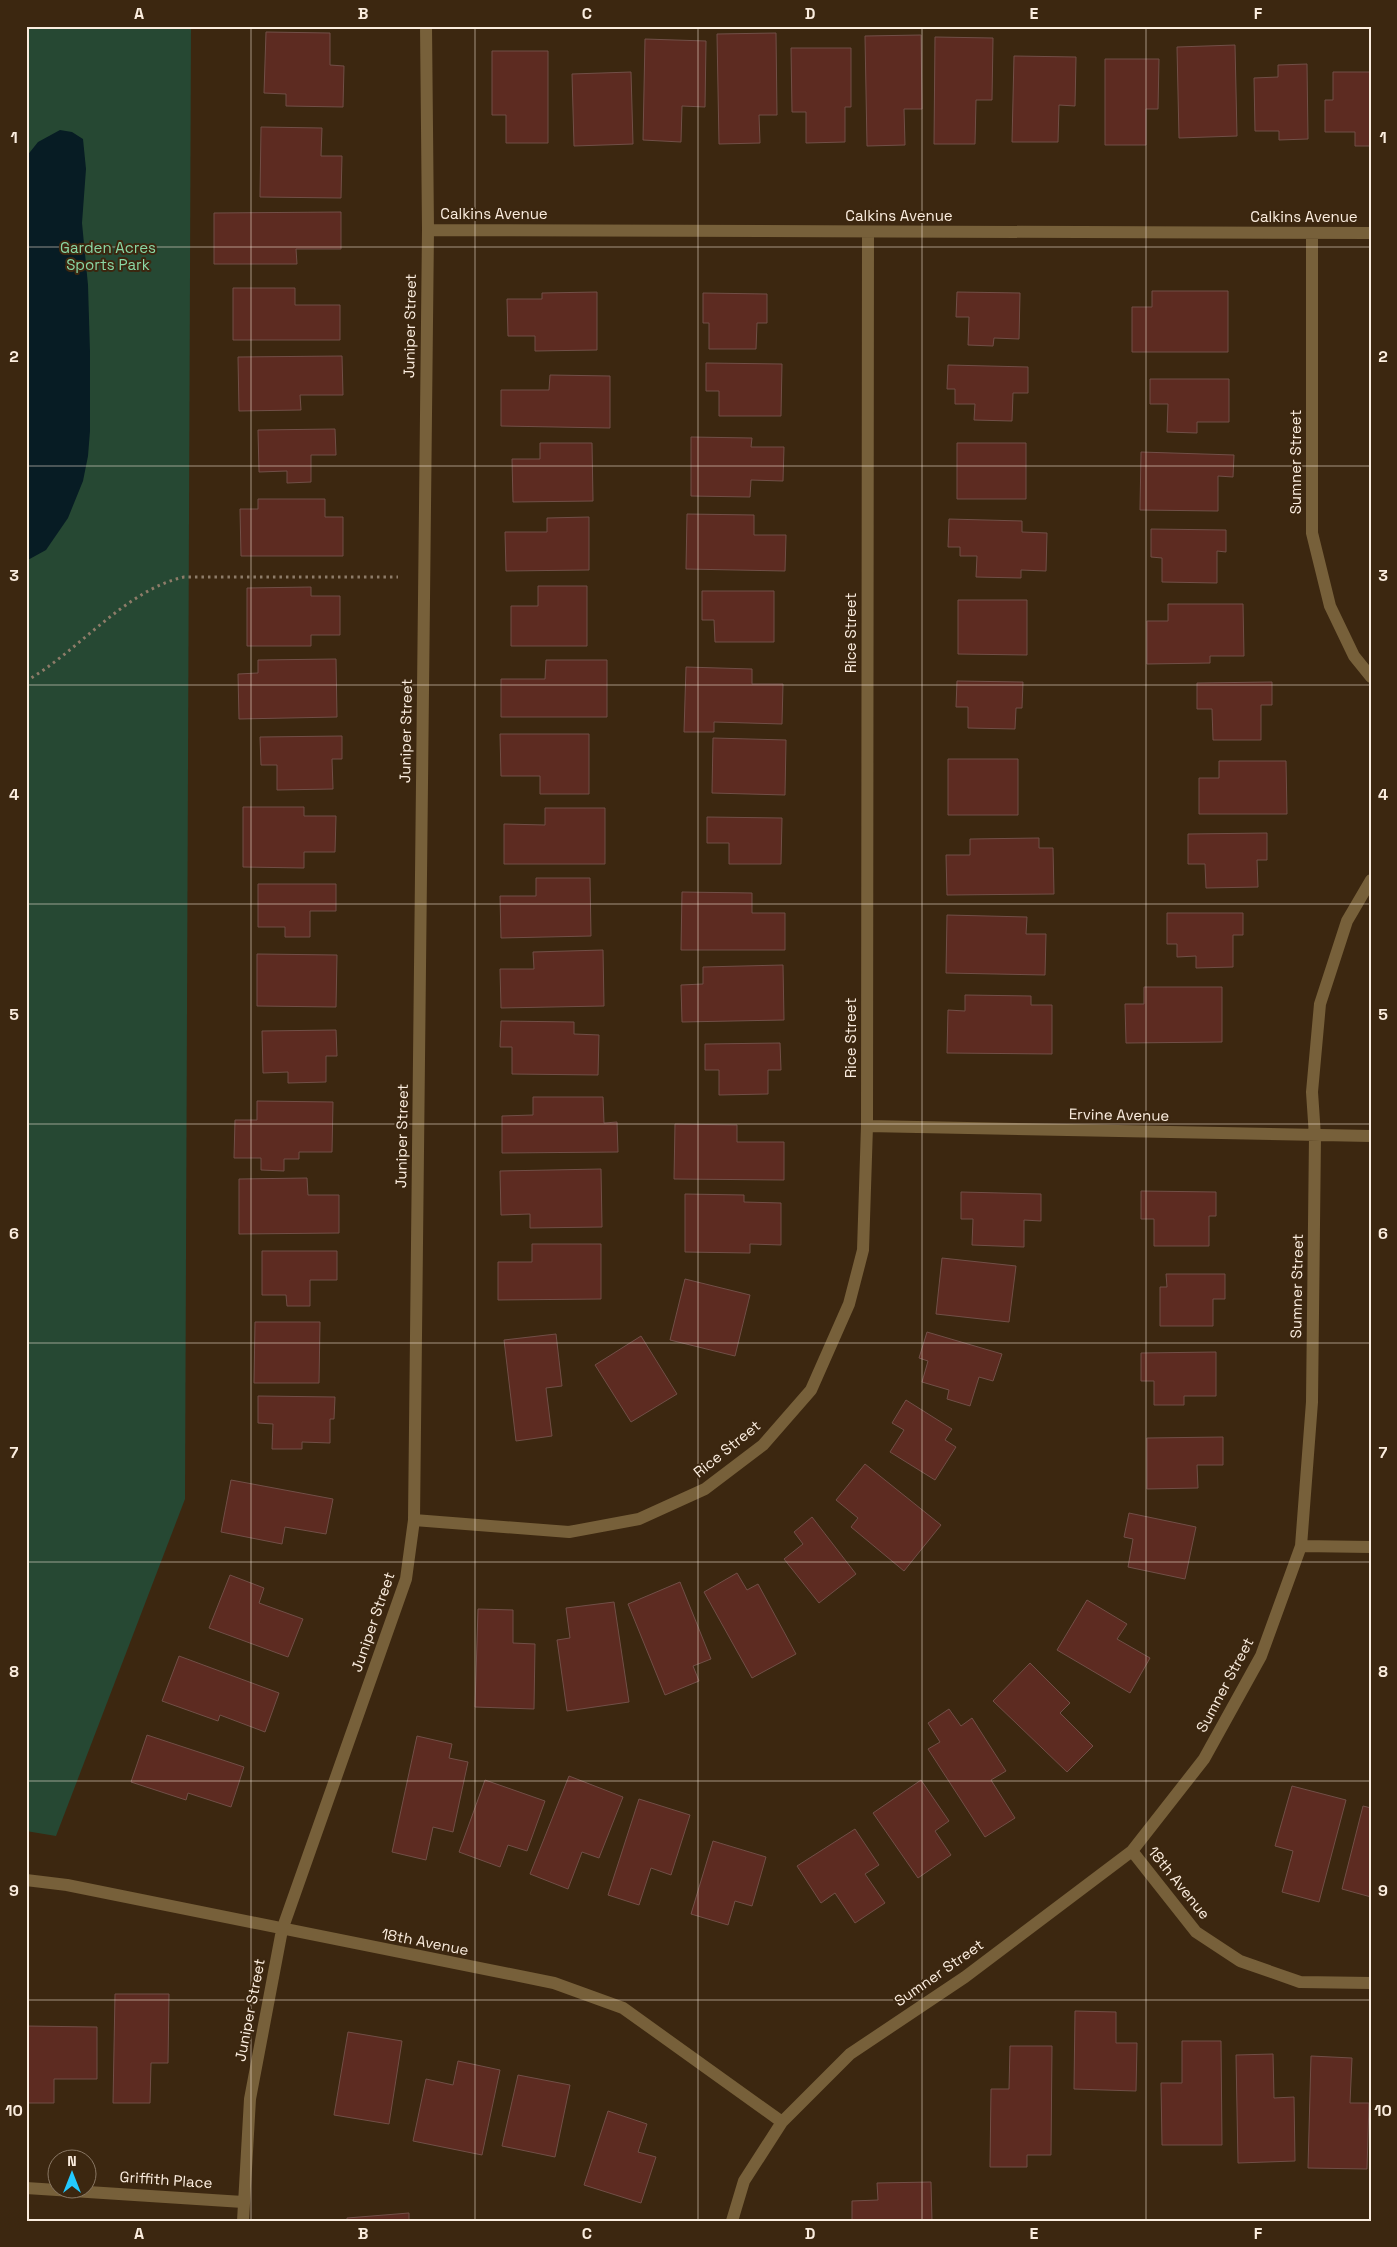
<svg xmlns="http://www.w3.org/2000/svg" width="1397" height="2247" viewBox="0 0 1397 2247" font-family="'Space Grotesk',sans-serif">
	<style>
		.green { fill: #264833 }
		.water { fill: #071c24 }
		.building { fill: #5d2b21; stroke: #714f47 }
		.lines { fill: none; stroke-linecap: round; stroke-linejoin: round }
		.path { stroke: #8e7c69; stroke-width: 3; stroke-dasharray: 2.5 4; stroke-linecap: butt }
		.street { stroke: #77603a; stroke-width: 12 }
		.grid { fill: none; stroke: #fbeddf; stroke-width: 1; stroke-opacity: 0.55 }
		.labels { text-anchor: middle; stroke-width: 4; stroke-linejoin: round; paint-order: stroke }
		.street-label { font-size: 15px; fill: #fbeddf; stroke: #3c2710 }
		.park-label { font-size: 15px; fill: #8ad8a5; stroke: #3c2710 }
		.neatline { fill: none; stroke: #fbeddf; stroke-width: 2 }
		.grid-label { font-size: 16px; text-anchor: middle; font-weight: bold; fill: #fbeddf }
	</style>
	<rect width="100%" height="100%" fill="#3c2710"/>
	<path class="green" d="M26 26H191L185 1499 56 1836 26 1831Z"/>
	<path class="water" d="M60 130 72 132 83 139 86 169 82 223 88 285 90 352V431L88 456 83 481 68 518 46 550 26 561V157L38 142Z"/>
	<path class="building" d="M266 32 330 33V65L344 66 343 107 286 106V94L264 93Z
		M776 33 777 115H759L760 143 719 144 717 34Z
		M921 35 922 109H904L905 145 867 146 865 36Z
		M935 37 993 38 992 100H976L975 144H934Z
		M645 39 706 41 705 107 682 106 681 142 643 140Z
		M1235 45 1237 136 1179 138 1177 47Z
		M791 48H851V107H845V142L806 143V112H792Z
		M492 51H548V143H506V115H492Z
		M1014 56 1076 57 1075 106 1059 105 1058 142H1012Z
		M1105 59H1159L1158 109H1146V145H1105Z
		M1307 64 1308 139 1279 140V131H1255L1254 78 1278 77V65Z
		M631 72 633 144 574 146 572 74Z
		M1333 72H1371V146H1355V132H1325V100H1333Z
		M261 127 322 128 321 156H342L341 198 260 197Z
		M341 212V249H296L297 264H214V213Z
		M233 288H295V305H340V340H233Z
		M1152 291H1228V352H1132V307H1152Z
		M597 292V350L535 351V336H508L507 299H542V293Z
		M957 292 1020 293 1019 339 994 338 993 346 968 345 969 317H956Z
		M703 293 767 294V323H757L756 349H709V323H703Z
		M342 356 343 395H300L301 410 239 411 238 357Z
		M706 363 782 364 781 416H719V391H706Z
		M948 365 1028 367V393H1013L1012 421 974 420 975 404H955V389H947Z
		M550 375 610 376V428L501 426V390H549Z
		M1150 379H1229V422H1197V433L1167 432 1168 404H1150Z
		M335 429 336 455H311V482L287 483V471L259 472 258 430Z
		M691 437 752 438 751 447H784L783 481 751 480 750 497 691 496Z
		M540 443H592L593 501 513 502 512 459H540Z
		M957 443H1026V499H957Z
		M1141 452 1234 455 1233 477 1218 476V511L1140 510Z
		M258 499H325V517H343V556H241L240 509H258Z
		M687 514 754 515V535H786L785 571 686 569Z
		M589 517V570L506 571 505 532H547V518Z
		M949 519 1022 521V532L1047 533 1046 571 1021 570V578L976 577 977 556H960V547H948Z
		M1151 529 1226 530V552L1217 551V583L1162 582V558L1151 557Z
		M538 586H587V646H511V606H538Z
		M311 587V596H340V635H311V646H247V588Z
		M702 591H774V642H715L714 620H702Z
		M958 600H1027V655L958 654Z
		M1168 604H1243L1244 656H1210V663L1147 664V621H1168Z
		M336 659 337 717 239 719 238 674 258 673V660Z
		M546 660H607V717H501V679H545Z
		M686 667 752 669V684H783L782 724 714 722V732H684Z
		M957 681 1023 682 1022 708H1016L1015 729 968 728V707H956Z
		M1272 682V705H1261V740H1213L1212 709H1197V683Z
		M500 734H589V794H540V776H501Z
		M342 736V759H332L333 789 277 790V765H261L260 737Z
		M713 738 786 740 785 795 712 793Z
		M948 759H1018V815H948Z
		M1219 761H1286L1287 814H1199V778H1219Z
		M243 807H304V816H336L335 852H304V868L243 867Z
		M545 808H605V864H504V824L545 825Z
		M707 817 782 818 781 864H729V843H707Z
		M1267 833V860H1257L1258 887 1206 888 1205 864H1188V834Z
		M1039 838V848H1053L1054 894 947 895 946 855H970V839Z
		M536 878H590L591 936 501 938 500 896H536Z
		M258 884H336V911H310V937H285V927H258Z
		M682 892 752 893V913H785V950H681Z
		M1167 913H1243V935H1233V967L1196 968V956L1177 957V944H1167Z
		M947 915 1027 917 1026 934H1046L1045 975 946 973Z
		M603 950 604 1006 501 1008 500 969H534L533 952Z
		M257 954 337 955 336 1007 257 1006Z
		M783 965 784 1020 682 1022 681 985 703 984V967Z
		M1144 987H1222V1042L1126 1043 1125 1004H1144Z
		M965 995 1031 996V1005H1052V1054L947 1053 948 1010 965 1011Z
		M501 1021 574 1022V1034L599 1035 598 1075 512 1074V1047H500Z
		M336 1030 337 1056H326V1082L288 1083V1072L263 1073 262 1031Z
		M780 1043 781 1070H768V1094L719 1095V1070H705V1044Z
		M533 1097H603L604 1123 617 1122 618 1152 502 1153V1116L533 1115Z
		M257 1101 333 1102 332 1152H299V1159H284V1171L261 1170V1158H234L235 1120H257Z
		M675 1124 737 1125V1142H784V1180L674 1179Z
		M601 1169 602 1227 530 1228V1214L501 1215 500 1171Z
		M307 1178 308 1195H339V1233L239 1234V1179Z
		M1141 1191 1216 1192V1216H1209V1246H1154V1219H1141Z
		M961 1192 1041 1194V1221L1024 1220V1247L972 1245 973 1219H961Z
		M685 1194 744 1195V1202L781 1203V1245L750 1244V1253L685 1252Z
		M532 1244H601V1299L498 1300V1262H532Z
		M262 1251H337V1280H310V1306H287L286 1295H262Z
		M942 1258 1016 1266 1009 1322 936 1314Z
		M1166 1274H1225V1299H1213V1326H1160V1287H1167Z
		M685 1279 750 1295 735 1356 670 1340Z
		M255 1322H320L319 1383H254Z
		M927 1332 1002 1354 993 1381 979 1377 970 1406 947 1399 949 1390 922 1382 928 1361 919 1358Z
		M556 1334 562 1386 546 1388 552 1436 516 1441 504 1340Z
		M641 1336 677 1394 631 1422 595 1365Z
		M1216 1352V1396H1184V1405H1154V1381H1141V1353Z
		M258 1396 335 1397 334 1419H330V1443L302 1442V1449H272L273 1424 258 1423Z
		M906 1400 952 1429 945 1440 956 1447 935 1480 890 1452 904 1430 892 1423Z
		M1223 1437V1465H1197L1198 1488 1147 1489V1438Z
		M865 1464 941 1525 904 1571 851 1527 858 1518 836 1500Z
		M231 1480 333 1499 326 1534 285 1527 282 1544 221 1532Z
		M1129 1513 1196 1527 1185 1579 1128 1567 1133 1539 1124 1537Z
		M812 1517 856 1574 819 1603 784 1559 803 1544 794 1532Z
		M737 1573 747 1590 758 1584 796 1654 752 1678 704 1592Z
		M230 1575 264 1588 259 1603 303 1619 288 1657 209 1628Z
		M680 1582 711 1659 693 1666 699 1681 665 1695 628 1604Z
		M1087 1600 1127 1624 1117 1639 1150 1658 1130 1693 1057 1650Z
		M614 1602 629 1702 567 1711 557 1640 570 1638 566 1608Z
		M478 1609 513 1610V1643L535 1644 534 1709 475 1707Z
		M179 1656 279 1693 265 1732 220 1715 218 1721 162 1701Z
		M1030 1663 1070 1703 1060 1713 1093 1746 1067 1772 993 1701Z
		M949 1709 961 1726 972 1718 1006 1771 991 1780 1015 1818 985 1837 928 1749 940 1742 928 1723Z
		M147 1735 244 1767 231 1807 188 1793 186 1800 131 1782Z
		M417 1736 452 1744 449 1758 468 1762 453 1832 433 1827 426 1860 392 1852Z
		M569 1776 623 1797 599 1858 582 1852 568 1889 530 1874Z
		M485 1780 545 1801 527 1851 508 1845 500 1867 459 1852Z
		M921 1780 949 1821 935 1831 951 1855 918 1878 873 1813Z
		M1292 1786 1346 1800 1319 1902 1282 1892 1293 1851 1275 1846Z
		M639 1799 690 1815 671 1875 651 1868 639 1905 608 1895Z
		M1363 1806 1371 1808V1897L1342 1889Z
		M855 1829 879 1865 865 1874 885 1903 855 1923 835 1893 821 1903 797 1866Z
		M713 1841 766 1857 752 1906 735 1901 728 1925 691 1914Z
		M115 1994H169L168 2063H151L150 2103H113Z
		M1075 2011 1116 2012V2043H1137L1136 2091 1074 2089Z
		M26 2026 97 2027V2079H54V2103H26Z
		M348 2032 402 2041 389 2124 334 2115Z
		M1182 2041H1221L1222 2145H1162L1161 2083H1182Z
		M1010 2046H1052L1051 2155H1027V2167H990L991 2089H1009Z
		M1273 2054 1274 2098 1294 2097 1295 2161 1238 2163 1236 2055Z
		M1311 2056 1352 2058 1350 2103H1369L1367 2169 1308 2168Z
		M458 2061 500 2070 482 2155 413 2141 426 2079 453 2085Z
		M518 2075 570 2085 555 2157 502 2146Z
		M608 2111 647 2124 638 2152 656 2157 641 2203 584 2185Z
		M931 2182 932 2221H852V2201L878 2200 877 2183Z
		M409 2213V2221H347V2218Z"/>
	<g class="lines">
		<path class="path" d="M26 681C78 652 125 590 184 577H398"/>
		<path class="street" d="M428 230 1371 233
			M1312 233V533L1330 606 1354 656 1371 677
			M867 1126 1371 1136
			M414 1520 569 1532 639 1519 705 1489 763 1445 811 1390 849 1304 863 1250 867 1126 868 232
			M1301 1546 1371 1547
			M1132 1851 1196 1932 1240 1961 1300 1982 1371 1983
			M26 1880 67 1885 554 1983 623 2008 782 2122
			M26 2188 243 2202
			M243 2221 250 2099 282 1930 406 1579 414 1520 428 230 426 26
			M732 2221 744 2181 782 2122 850 2054 965 1977 1132 1851 1204 1759 1261 1656 1301 1546 1312 1402 1315 1136 1312 1092 1320 1004 1347 921 1371 880"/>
	</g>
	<path class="grid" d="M251 26V2221M475 26V2221M698 26V2221M922 26V2221M1146 26V2221M26 247H1371M26 466H1371M26 685H1371M26 904H1371M26 1124H1371M26 1343H1371M26 1562H1371M26 1781H1371M26 2000H1371"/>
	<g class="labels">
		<g class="street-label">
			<text x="494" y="219">Calkins Avenue</text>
			<text x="899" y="221">Calkins Avenue</text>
			<text x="1304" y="222">Calkins Avenue</text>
			<text transform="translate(410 326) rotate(-89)" y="5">Juniper Street</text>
			<text transform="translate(1296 462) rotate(-90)" y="5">Sumner Street</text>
			<text transform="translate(851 633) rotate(-90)" y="5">Rice Street</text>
			<text transform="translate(406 731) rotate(-89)" y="5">Juniper Street</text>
			<text transform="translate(851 1038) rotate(-90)" y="5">Rice Street</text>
			<text transform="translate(1119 1115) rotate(1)" y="5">Ervine Avenue</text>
			<text transform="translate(402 1136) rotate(-89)" y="5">Juniper Street</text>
			<text transform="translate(1297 1286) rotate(-89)" y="5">Sumner Street</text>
			<text transform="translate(727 1449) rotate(-39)" y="5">Rice Street</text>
			<text transform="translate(373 1622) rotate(-71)" y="5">Juniper Street</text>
			<text transform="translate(1225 1685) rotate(-62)" y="5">Sumner Street</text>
			<text transform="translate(1179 1883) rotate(51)" y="5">18th Avenue</text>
			<text transform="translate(425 1942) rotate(11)" y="5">18th Avenue</text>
			<text transform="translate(939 1973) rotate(-35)" y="5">Sumner Street</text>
			<text transform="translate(250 2010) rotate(-79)" y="5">Juniper Street</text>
			<text transform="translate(166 2180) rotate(4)" y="5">Griffith Place</text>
		</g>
		<g class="park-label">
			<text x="108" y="253">Garden Acres<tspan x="108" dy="17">Sports Park</tspan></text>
		</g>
	</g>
	<rect width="1397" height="2247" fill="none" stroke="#3c2710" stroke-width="55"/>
	<g transform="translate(72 2174)"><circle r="24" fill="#3c2710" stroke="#887663"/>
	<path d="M0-4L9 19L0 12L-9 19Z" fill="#23c9fe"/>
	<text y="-8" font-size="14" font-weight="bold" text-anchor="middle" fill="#fbeddf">N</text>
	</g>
	<rect x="28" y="28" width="1342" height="2192" class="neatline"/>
	<g class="grid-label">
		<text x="139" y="19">A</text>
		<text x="363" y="19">B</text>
		<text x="587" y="19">C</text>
		<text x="810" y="19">D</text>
		<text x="1034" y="19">E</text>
		<text x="1258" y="19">F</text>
		<text x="14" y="143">1</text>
		<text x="1383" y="143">1</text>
		<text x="14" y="362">2</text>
		<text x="1383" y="362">2</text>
		<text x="14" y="581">3</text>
		<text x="1383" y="581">3</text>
		<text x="14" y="800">4</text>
		<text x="1383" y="800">4</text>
		<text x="14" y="1020">5</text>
		<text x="1383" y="1020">5</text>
		<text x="14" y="1239">6</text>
		<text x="1383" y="1239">6</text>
		<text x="14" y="1458">7</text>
		<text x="1383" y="1458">7</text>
		<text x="14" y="1677">8</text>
		<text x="1383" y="1677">8</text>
		<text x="14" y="1896">9</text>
		<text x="1383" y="1896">9</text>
		<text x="14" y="2116">10</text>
		<text x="1383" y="2116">10</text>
		<text x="139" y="2239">A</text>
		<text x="363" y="2239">B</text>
		<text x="587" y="2239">C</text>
		<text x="810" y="2239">D</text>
		<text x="1034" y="2239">E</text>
		<text x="1258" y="2239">F</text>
	</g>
</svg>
